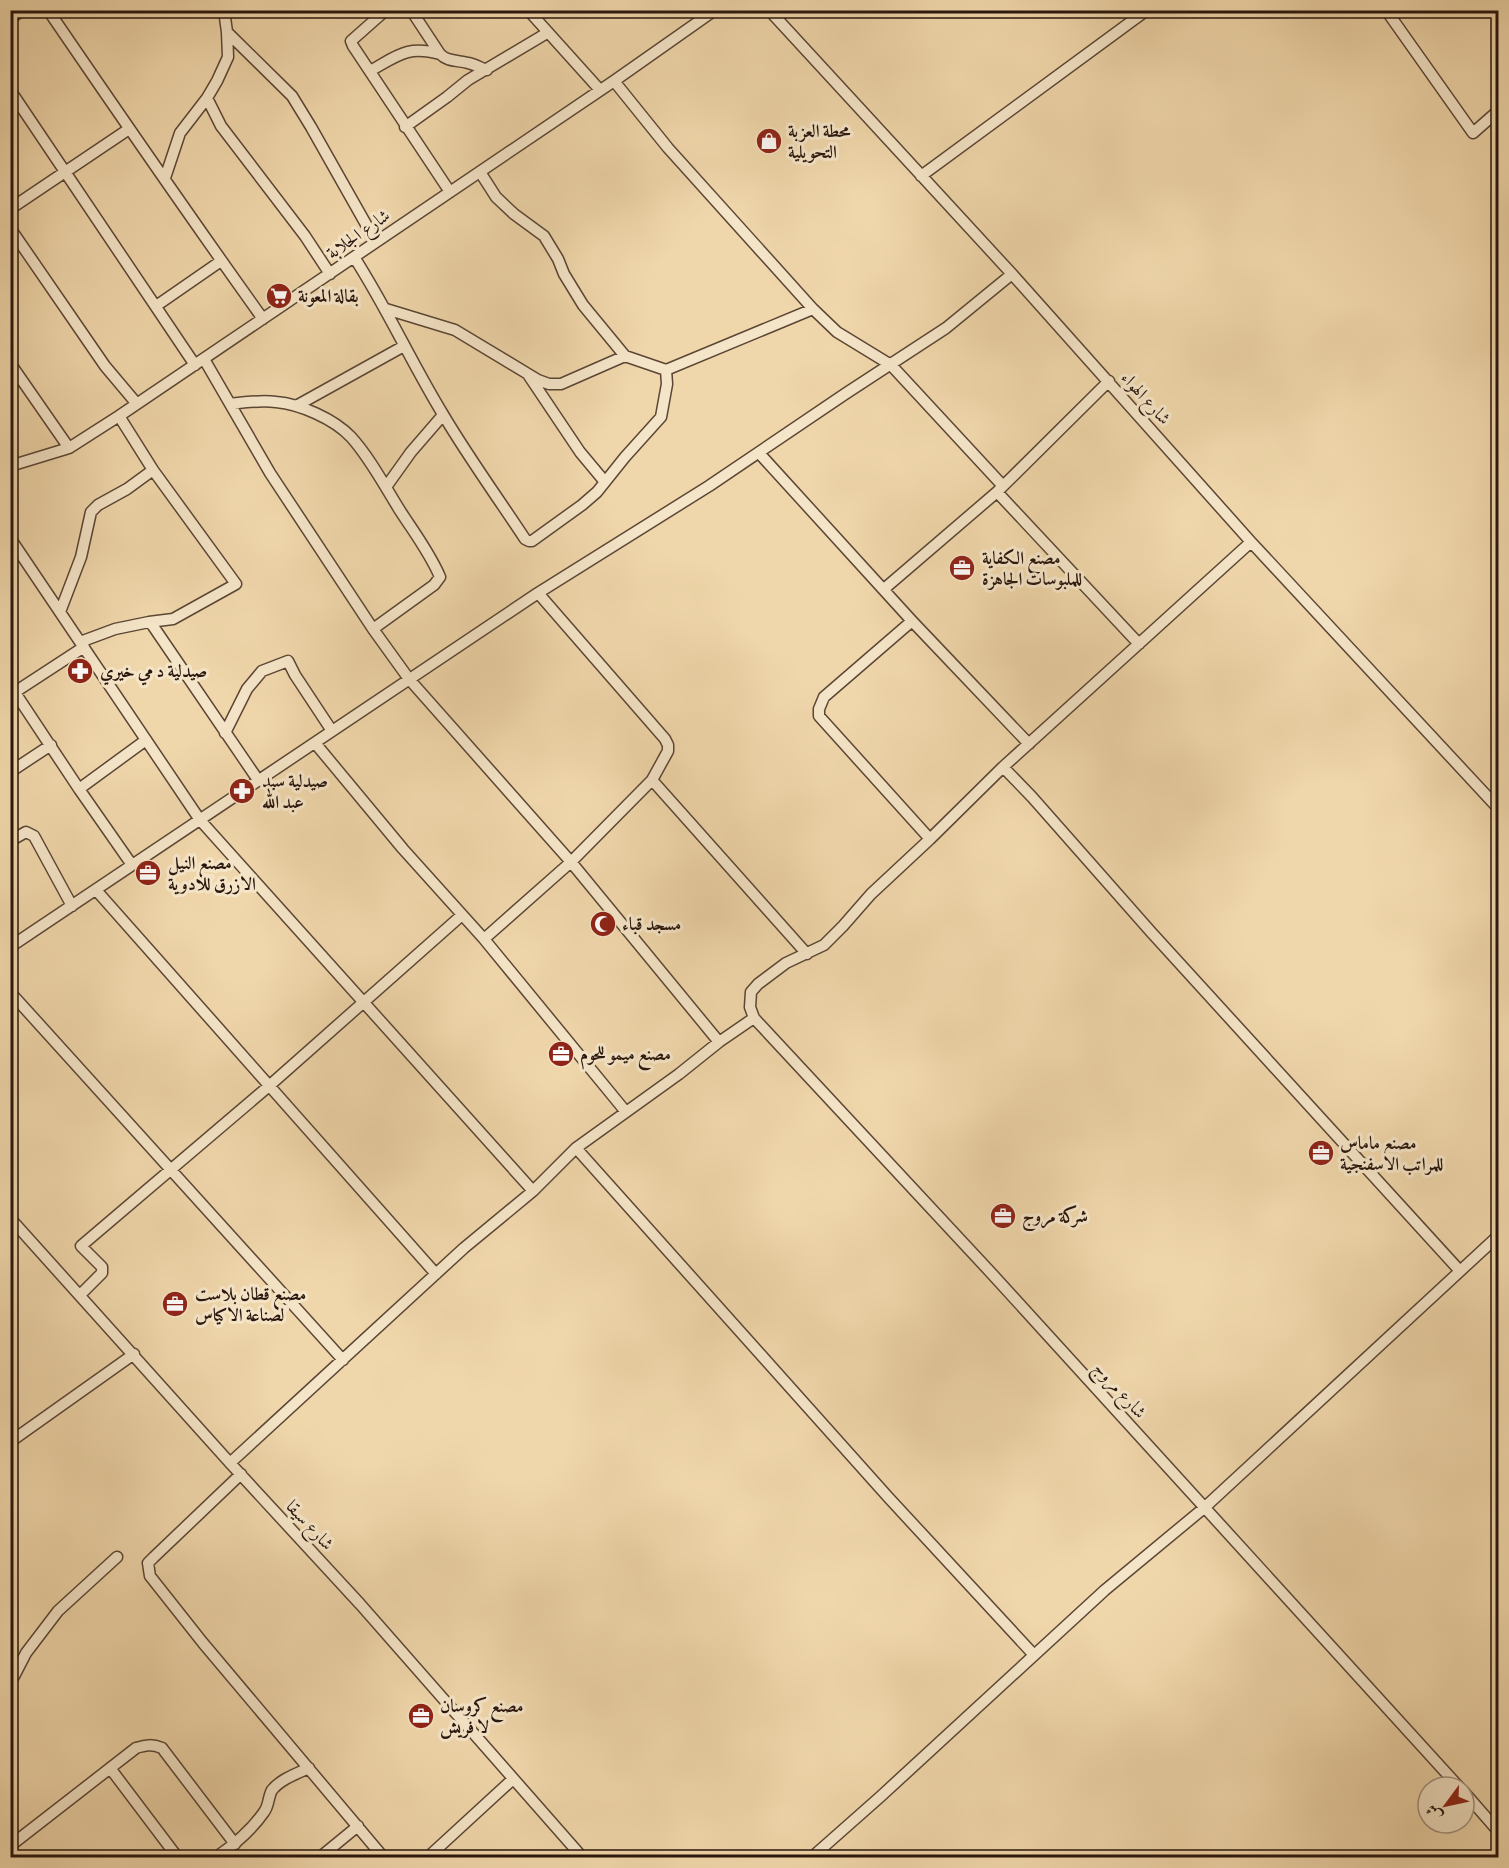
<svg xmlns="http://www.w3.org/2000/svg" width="1509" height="1868" viewBox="0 0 1509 1868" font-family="Alegreya,Amiri,serif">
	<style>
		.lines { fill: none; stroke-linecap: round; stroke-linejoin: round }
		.minor-casing { stroke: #5b4635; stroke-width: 13 }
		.minor { stroke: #f5e5c8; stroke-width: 10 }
		.labels { text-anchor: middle; stroke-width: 6; stroke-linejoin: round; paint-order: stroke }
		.poi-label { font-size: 18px; font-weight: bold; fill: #29160e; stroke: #f5e5c8; text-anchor: start }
		.street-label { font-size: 18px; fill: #29160e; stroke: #f5e5c8 }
	</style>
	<rect width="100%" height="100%" fill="#f0d7ab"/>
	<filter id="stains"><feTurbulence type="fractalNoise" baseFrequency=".00333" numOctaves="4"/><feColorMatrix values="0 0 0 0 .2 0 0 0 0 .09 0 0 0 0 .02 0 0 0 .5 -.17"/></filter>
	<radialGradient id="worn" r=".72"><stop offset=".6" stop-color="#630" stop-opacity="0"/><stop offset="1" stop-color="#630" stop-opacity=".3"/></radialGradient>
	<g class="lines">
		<g class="minor-casing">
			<path id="minor" d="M48 10C119 114 190 217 263 319
				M386 10 351 41 353 46 450 192
				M411 10 440 54C448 62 457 60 468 63 474 64 481 68 487 70
				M528 10 600 90
				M769 10 1012 274 1251 542 1498 808
				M1290 10V11
				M1386 10 1473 133 1498 111
				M10 19 23 10
				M227 32 292 96 311 127 376 242
				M370 71C397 56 407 45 440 54
				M614 81 668 148 813 309 837 332 891 365 1003 486
				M10 90 195 365
				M207 98 221 126 305 236 330 274
				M405 127 447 97 468 80 547 33
				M480 172 496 197 514 214 544 236 558 259 564 274 583 305 625 356 666 370 813 309
				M921 176 1147 10
				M165 178 180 133 207 98 217 81 228 57 227 32 224 10
				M10 209 129 129
				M10 228 105 366 137 404
				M354 257C387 308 412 364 444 416 469 458 498 498 525 539L529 541H532L582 505 597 492 625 457 661 417 667 384 666 370
				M156 306 221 261
				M386 309 455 330 538 380 549 384H561L625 356
				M204 359 270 473 373 629 409 679 571 862 719 1042
				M10 363 69 448
				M529 376 580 452 605 482
				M230 404C246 402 261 400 276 402 300 404 334 419 351 437 370 458 384 485 399 509 413 531 430 553 440 577L434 585 373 629
				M296 406 404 346
				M759 453 912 621 1029 744
				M10 466 69 448 119 416 614 81 715 10
				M386 487 411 452 443 415
				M997 492 1139 644
				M10 538 200 820 533 1191
				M884 589 997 492 1109 381
				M60 612 81 557 91 512 98 505 127 489 153 470 119 416
				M912 621 824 697 819 709V716L930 839
				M149 622 173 619 236 584 153 470
				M80 642 115 629 149 622 153 626 258 780
				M10 685 79 789 132 865
				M15 692 84 647
				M225 733 247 689 262 671 288 661 295 675 332 731
				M315 743 403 849 484 939 626 1112
				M1003 767 1032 797 1151 932 1460 1271
				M10 772 51 745
				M652 780 807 954
				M79 789 146 740
				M10 841 26 832 34 836 72 906
				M96 890 436 1274
				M484 939 571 862 652 780 668 751V745L665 739 538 593
				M10 947 538 593 709 486 845 394 946 328 1012 274
				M10 992 343 1360
				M754 1018 993 1275 1459 1787
				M576 1148 888 1497 1034 1655
				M10 1218 230 1463 360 1604 583 1858
				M80 1295 102 1273V1267L81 1246 269 1086 462 915
				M10 1442 134 1354
				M230 1463 464 1248 533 1191 576 1148 679 1074 719 1042 754 1018 750 1007 751 992 758 984 786 963 824 945 843 926 871 894 930 839 1003 767 1251 542
				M241 1474 154 1557 148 1563 150 1576 203 1643 384 1858
				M10 1684 26 1653 58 1611 117 1557
				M110 1768 178 1858
				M1464 1792 1498 1831
				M10 1846 136 1748C146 1745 152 1744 162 1748L235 1844
				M215 1858C234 1845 251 1831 264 1812 269 1806 268 1797 272 1790 281 1779 296 1774 309 1768
				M319 1858 358 1826
				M427 1858 513 1779
				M811 1858 880 1797 1105 1590 1204 1508 1498 1236"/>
		</g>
		<use href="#minor" class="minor"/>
	</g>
	<defs>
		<g id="shop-disc" transform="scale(1.35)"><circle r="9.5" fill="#8f2418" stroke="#f5e5c8"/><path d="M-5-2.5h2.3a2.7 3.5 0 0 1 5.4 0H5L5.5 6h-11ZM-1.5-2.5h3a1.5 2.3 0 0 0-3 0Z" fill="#fff"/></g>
		<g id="supermarket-disc" transform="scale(1.35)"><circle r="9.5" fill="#8f2418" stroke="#f5e5c8"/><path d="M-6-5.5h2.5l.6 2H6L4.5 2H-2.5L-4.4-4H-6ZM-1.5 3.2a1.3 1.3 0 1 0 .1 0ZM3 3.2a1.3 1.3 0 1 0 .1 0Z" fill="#fff"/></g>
		<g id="office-disc" transform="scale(1.35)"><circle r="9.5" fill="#8f2418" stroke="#f5e5c8"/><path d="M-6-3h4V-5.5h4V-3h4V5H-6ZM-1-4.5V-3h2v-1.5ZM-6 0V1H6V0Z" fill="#fff"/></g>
		<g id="pharmacy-disc" transform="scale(1.35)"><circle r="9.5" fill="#8f2418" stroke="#f5e5c8"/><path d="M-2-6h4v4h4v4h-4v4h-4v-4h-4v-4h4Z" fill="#fff"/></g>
		<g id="mosque-disc" transform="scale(1.35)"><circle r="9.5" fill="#8f2418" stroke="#f5e5c8"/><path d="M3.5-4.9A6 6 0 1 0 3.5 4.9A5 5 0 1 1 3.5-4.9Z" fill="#fff"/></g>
	</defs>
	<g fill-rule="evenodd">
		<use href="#shop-disc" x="769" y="141"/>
		<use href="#supermarket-disc" x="279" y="296"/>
		<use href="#office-disc" x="962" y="568"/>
		<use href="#pharmacy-disc" x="80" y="671"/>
		<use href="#pharmacy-disc" x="242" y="791"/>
		<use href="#office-disc" x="148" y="873"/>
		<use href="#mosque-disc" x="603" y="924"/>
		<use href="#office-disc" x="561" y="1054"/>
		<use href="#office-disc" x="1321" y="1153"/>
		<use href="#office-disc" x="1003" y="1216"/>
		<use href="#office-disc" x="175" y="1304"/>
		<use href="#office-disc" x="421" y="1716"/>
	</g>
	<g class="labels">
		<g class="poi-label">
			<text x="788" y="137">محطة العزبة<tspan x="788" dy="21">التحويلية</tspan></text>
			<text x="298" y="302">بقالة المعونة</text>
			<text x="982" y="564">مصنع الكفاية<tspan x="982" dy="21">للملبوسات الجاهزة</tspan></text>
			<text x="100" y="677">صيدلية د مي خيري</text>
			<text x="262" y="787">صيدلية سيد<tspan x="262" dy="21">عبد الله</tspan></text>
			<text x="168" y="869">مصنع النيل<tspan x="168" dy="21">الازرق للادوية</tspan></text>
			<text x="622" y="930">مسجد قباء</text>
			<text x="580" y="1060">مصنع ميمو للحوم</text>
			<text x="1340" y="1149">مصنع ماماس<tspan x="1340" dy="21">للمراتب الاسفنجية</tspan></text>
			<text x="1022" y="1222">شركة مروج</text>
			<text x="195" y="1300">مصنع قطان بلاست<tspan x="195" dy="21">لصناعة الاكياس</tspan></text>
			<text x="440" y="1712">مصنع كروسان<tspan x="440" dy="21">لا فريش</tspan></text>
		</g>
		<g class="street-label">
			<text transform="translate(358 234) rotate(-35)" y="6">شارع الجلابة</text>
			<text transform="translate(1146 398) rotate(48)" y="6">شارع الهواء</text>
			<text transform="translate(1120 1390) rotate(48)" y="6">شارع مروج</text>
			<text transform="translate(310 1525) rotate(47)" y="6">شارع سيقا</text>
		</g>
	</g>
	<rect width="1509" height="1868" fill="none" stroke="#f0d7ab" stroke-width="36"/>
	<rect x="12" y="12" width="1485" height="1844" fill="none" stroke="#29160e" stroke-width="3"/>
	<rect x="18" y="18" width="1473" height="1832" fill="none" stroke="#29160e" stroke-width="1.5"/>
	<g transform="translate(1446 1805) rotate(237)"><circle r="28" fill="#f5e5c8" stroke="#a3927e" stroke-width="1.5"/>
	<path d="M0-4.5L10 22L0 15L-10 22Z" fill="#8f2418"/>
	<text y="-9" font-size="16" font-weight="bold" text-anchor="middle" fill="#29160e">ش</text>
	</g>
	<rect width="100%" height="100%" filter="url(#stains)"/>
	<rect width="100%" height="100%" fill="url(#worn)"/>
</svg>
